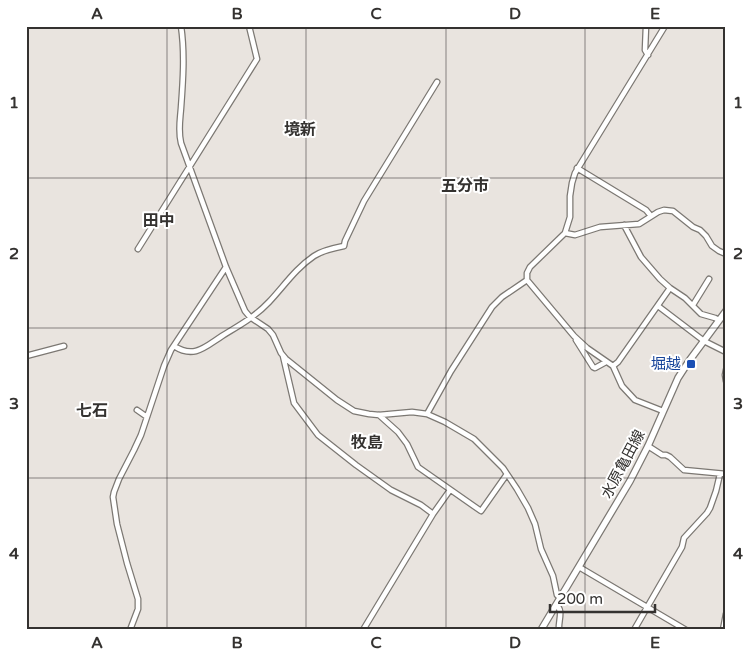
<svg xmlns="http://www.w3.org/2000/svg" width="752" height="656" viewBox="0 0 752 656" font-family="'Varela Round','Noto Sans JP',sans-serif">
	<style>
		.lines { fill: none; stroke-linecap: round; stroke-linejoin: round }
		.minor-casing { stroke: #7c7873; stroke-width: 7 }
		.major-casing { stroke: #7c7873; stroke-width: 8 }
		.minor { stroke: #fff; stroke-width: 4.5 }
		.major { stroke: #fff; stroke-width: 5.5 }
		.grid { fill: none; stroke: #343230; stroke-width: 1; stroke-opacity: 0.55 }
		.transit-dot { fill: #1a4fb4; stroke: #fff; stroke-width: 2 }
		.labels { text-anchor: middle; stroke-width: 4; stroke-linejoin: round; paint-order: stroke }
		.transit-label { font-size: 15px; fill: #164399; stroke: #fff; text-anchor: end }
		.street-label { font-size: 15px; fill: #343230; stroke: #fff }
		.neighbourhood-label { font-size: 16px; font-weight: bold; fill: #343230; stroke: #fff }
		.neatline { fill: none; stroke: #343230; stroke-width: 2 }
		.grid-label { font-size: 16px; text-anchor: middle; font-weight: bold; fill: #343230 }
	</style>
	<rect width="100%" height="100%" fill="#e9e4df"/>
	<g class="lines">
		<g class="minor-casing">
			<path id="minor" d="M181 26C185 53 183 81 181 108 180 121 178 131 181 143L226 267 245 311 250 317 268 329 273 335 281 353 286 359 337 400 354 411 369 414 379 415 412 412 427 414 445 422 474 439 503 468 517 489 528 508 535 524 541 549 553 576 557 595 560 598
				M646 26 645 50 648 55
				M577 168 646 210 651 216
				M624 225 641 257 660 279 670 288 685 298 701 314 715 318 719 320
				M565 233 575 235 600 227 639 224 658 212 664 210 673 211 693 227 700 230 706 236 712 246 719 251 726 254
				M138 249 257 59 249 26
				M693 305 709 279
				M658 306 704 341 726 352
				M576 340 593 367 595 368 606 362
				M174 346C194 359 205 347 222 336 238 326 255 317 269 302 284 286 296 268 314 256 323 250 334 248 344 246L345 241 364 201 437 82
				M26 356 64 346
				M283 356 294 403 318 435 356 465 391 490 421 505 433 514
				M613 366 618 362 670 288
				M726 370 725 375 726 381
				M137 410 147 417
				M663 411 635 400 622 386 613 366 587 348 574 336 527 280V273L530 267 565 233 570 217V196L572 183 575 173 665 26
				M427 414 451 371 492 307 502 297 527 280
				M379 415 398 432 407 444 418 467 481 511 507 474
				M648 446 662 455H666L670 457 684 470 726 474
				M579 567 686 630
				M556 605C564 610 558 621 559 630
				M130 630 138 609V599L127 563 117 524 113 497 114 492 119 479 134 450 141 435 164 366 171 350 226 267
				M363 630 433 514 450 490
				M634 630 682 547 684 538 707 513 710 508 716 491 720 474
				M723 630 726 614"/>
		</g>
		<g class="major-casing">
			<path id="major" d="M541 630 630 481 648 446 678 378 689 361 726 311"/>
		</g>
		<use href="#minor" class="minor"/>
		<use href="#major" class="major"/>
	</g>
	<path class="grid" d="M167 26V630M306 26V630M446 26V630M585 26V630M26 178H726M26 328H726M26 478H726"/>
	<rect class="transit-dot" x="686" y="359" width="10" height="10" rx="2.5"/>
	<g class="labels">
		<g class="transit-label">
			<text x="681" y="369">堀越</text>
		</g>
		<g class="street-label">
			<text transform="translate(623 464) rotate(-62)" y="5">水原亀田線</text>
		</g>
		<g class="neighbourhood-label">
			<text x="300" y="135">境新</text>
			<text x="465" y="191">五分市</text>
			<text x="159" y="226">田中</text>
			<text x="92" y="416">七石</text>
			<text x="367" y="448">牧島</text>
		</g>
	</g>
	<rect width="752" height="656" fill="none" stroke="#ffffff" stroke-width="55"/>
	<path d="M550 604v8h105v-8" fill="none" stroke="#343230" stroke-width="2.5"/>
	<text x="557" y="604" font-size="15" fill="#343230" stroke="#ffffff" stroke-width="4" paint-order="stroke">200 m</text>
	<rect x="28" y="28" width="696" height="600" class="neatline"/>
	<g class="grid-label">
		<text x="97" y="19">A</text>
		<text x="237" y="19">B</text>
		<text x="376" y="19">C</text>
		<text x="515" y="19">D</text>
		<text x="655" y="19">E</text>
		<text x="14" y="108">1</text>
		<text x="738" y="108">1</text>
		<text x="14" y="259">2</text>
		<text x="738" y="259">2</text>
		<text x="14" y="409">3</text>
		<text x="738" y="409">3</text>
		<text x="14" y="559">4</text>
		<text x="738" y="559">4</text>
		<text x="97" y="648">A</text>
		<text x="237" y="648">B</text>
		<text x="376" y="648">C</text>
		<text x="515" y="648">D</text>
		<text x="655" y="648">E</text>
	</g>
</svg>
